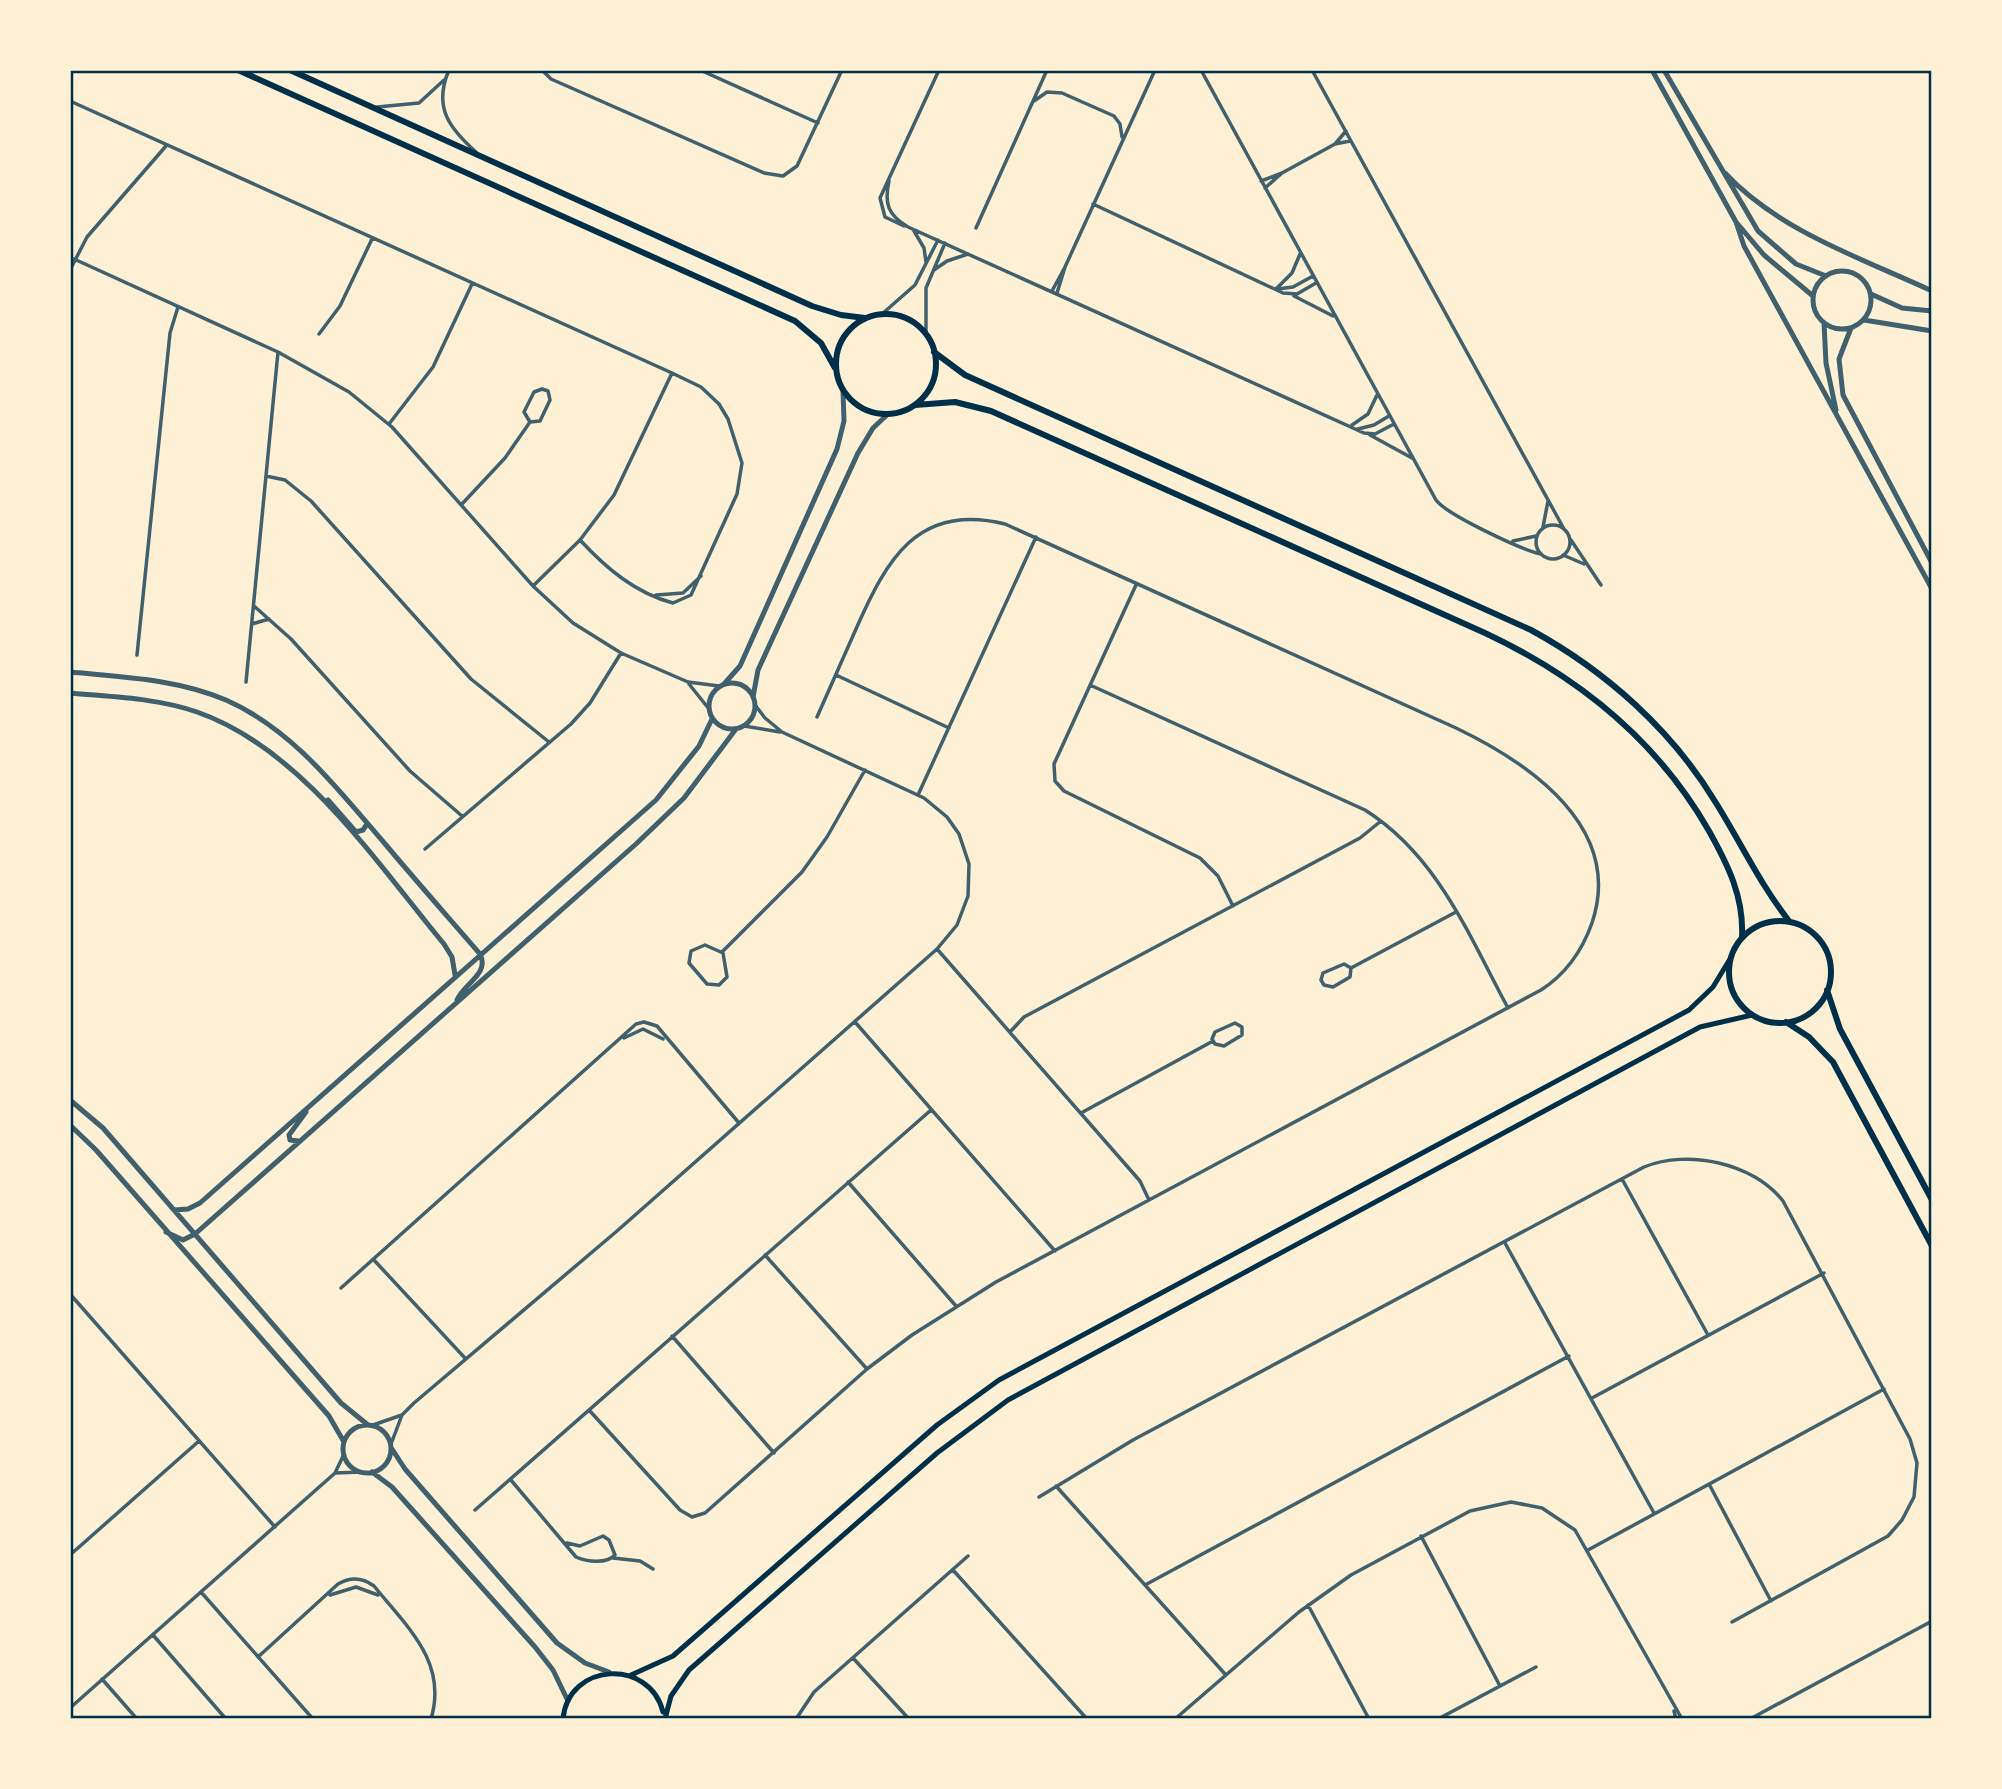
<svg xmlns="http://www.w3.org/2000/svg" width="2002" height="1789" viewBox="0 0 2002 1789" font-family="'PT Sans',sans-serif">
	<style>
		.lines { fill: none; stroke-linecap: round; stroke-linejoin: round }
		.minor { stroke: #3f606c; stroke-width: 3.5 }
		.tertiary { stroke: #3f606c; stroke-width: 5 }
		.secondary { stroke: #003049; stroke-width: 5 }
		.primary { stroke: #003049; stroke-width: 6 }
		.neatline { fill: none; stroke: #003049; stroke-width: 2.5 }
	</style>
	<rect width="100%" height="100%" fill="#fdf0d5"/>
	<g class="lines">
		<path class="minor" d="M449 70C433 107 449 128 476 152
			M542 70 551 79 764 173 783 176 797 166 842 70
			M700 70 818 123
			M1201 70 1436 500C1447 515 1522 550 1541 554
			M1312 70 1564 529
			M70 101 672 373 701 387 719 404 728 419 742 463 737 494 691 595 673 603C635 593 606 568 580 540
			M1034 101 1047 92 1062 93 1114 116 1120 124 1122 137
			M377 107 419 103 444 80
			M1335 144 1346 131
			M889 181C884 204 888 215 908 227L1364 433 1375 434 1394 424
			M1261 181 1282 173
			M1265 188 1282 173 1335 144 1350 141
			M1093 204 1283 293 1297 294 1316 283
			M904 226 885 217 880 198 939 70
			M976 228 1047 70
			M914 231 924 248 926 262
			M74 259 278 352 349 392 392 427 533 586 573 623 621 653 688 682 719 686
			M70 270 87 237 166 146
			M934 270 947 261 968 254
			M1276 289 1292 273 1300 254
			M1278 289 1293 287 1313 276
			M1052 291 1065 267
			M1057 293 1065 267 1155 70
			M1294 296 1333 316
			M882 314 915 285 938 240
			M319 334 340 306 372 239
			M926 335V288L945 243
			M542 389 548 391 550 400 540 421 530 422 524 412 534 392Z
			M389 424 433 367 472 284
			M1352 425 1368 414 1377 395
			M1358 429 1374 425 1389 416
			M1370 435 1412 458
			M266 476 285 480 311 501 471 679 549 742
			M462 504 505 458 530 422
			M1536 542a17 17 0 1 1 34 0a17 17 0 1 1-34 0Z
			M1543 527 1548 501
			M1571 540 1601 585
			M1513 541 1536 536
			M1563 555 1584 564
			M1136 585 1054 764 1055 781 1064 791 1200 858 1218 876 1233 906
			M533 586 580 540 614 495 672 373
			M656 595 683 593 701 576
			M254 606 291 639 410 771 462 816
			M252 624 269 619
			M137 655 170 333 178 307
			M836 675 949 728
			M246 682 278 352
			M689 684 709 709
			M1090 685 1365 810C1438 856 1469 936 1508 1008
			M744 726 780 732
			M918 795 1036 537
			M425 849 571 724 590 703 621 653
			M705 945 723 953 727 977 719 985 707 984 689 963 691 951Z
			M937 949 1140 1181 1149 1200
			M723 951 802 872 827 837 865 770
			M1344 964 1351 968 1350 977 1333 987 1324 985 1321 980 1323 973Z
			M1351 968 1456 912
			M855 1022 1055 1251
			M1235 1023 1242 1027V1035L1224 1046 1215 1044 1212 1039 1215 1032Z
			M1010 1032 1024 1017 1360 838 1381 821
			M624 1038 643 1029 663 1039
			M1081 1113 1213 1041
			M1622 1179 1708 1335
			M848 1182 956 1306
			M1505 1243 1654 1513
			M765 1255 867 1369
			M373 1259 464 1357
			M341 1288 636 1024 644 1022 657 1026 739 1123
			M70 1294 275 1527
			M672 1336 774 1453
			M1592 1398 1824 1273
			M589 1410 680 1510 692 1517 705 1513 867 1369 912 1335 996 1282 1541 990C1566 974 1582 951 1592 923 1624 828 1531 764 1456 728L1005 524C917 502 886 561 856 629 843 658 830 688 817 717
			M373 1425 402 1415
			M391 1444 402 1415 414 1403 617 1231 937 949 957 925 968 896 969 864 959 834 947 817 924 798 782 732 765 718 755 705
			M335 1473 362 1472
			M510 1479 576 1557C587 1562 607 1564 615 1555L609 1540 603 1536 580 1546 567 1543
			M1709 1484 1771 1601
			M1056 1486 1225 1674
			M1039 1497 1133 1440 1644 1167C1688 1149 1753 1163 1783 1201L1910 1439 1917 1463 1914 1497 1902 1520 1888 1536 1732 1622
			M475 1510 931 1110
			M1421 1536 1500 1686
			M1588 1550 1884 1389
			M70 1555 199 1441
			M613 1558 640 1561 653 1569
			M953 1570 1087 1719
			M1145 1585 1569 1356
			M201 1592 313 1719
			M330 1595 356 1587 378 1595
			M1308 1605 1369 1719
			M153 1635 226 1719
			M258 1657 338 1584C350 1577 362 1577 374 1586 407 1627 448 1662 431 1719
			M853 1658 909 1719
			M102 1679 137 1719
			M70 1708 335 1473 344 1454
			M1674 1711 1676 1719
			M796 1719 814 1692 968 1556
			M1175 1719 1299 1612 1351 1575 1470 1511 1511 1502 1542 1508 1575 1530 1682 1719
			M1438 1719 1536 1667
			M1750 1719 1932 1621"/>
		<path class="tertiary" d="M1652 70 1736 222 1764 255 1813 296
			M1664 70 1758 231 1796 264 1826 276
			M1725 173C1779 231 1861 258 1932 291
			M1736 222 1744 246 1932 589
			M1813 300a29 29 0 1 1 58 0a29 29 0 1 1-58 0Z
			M1871 294 1902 308 1932 311
			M1864 320 1932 331
			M1824 323 1826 363 1836 410
			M1851 328 1839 359 1843 395 1932 563
			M70 672C123 677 177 679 226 700 294 730 339 791 386 845 417 882 449 918 480 954 490 974 464 983 457 1000
			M709 706a23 23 0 1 1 46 0a23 23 0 1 1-46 0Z
			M724 684 740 666 837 449 844 421 843 391
			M70 693C112 697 157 698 197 712 301 748 376 862 444 944L452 957 455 975
			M753 697 758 670 858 453 873 428 887 415
			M328 800 356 832 363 830 367 824
			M70 1100 103 1128 341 1403 368 1425
			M70 1125 96 1150 329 1416 344 1442
			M298 1141 290 1140 289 1135 306 1112
			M174 1210 188 1209 200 1203 656 800 699 746 712 719
			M166 1232 183 1240 195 1234 636 844 684 798 736 729
			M343 1449a24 24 0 1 1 48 0a24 24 0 1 1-48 0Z
			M392 1449 405 1469 557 1643 585 1663 609 1672
			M372 1472 392 1487 535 1647 553 1670 568 1701"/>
		<path class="secondary" d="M631 1675 673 1656 937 1425 999 1380 1689 1010 1713 987 1730 959
			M563 1719C568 1662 650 1658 663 1712
			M665 1719 671 1696 689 1670 937 1453 1008 1400 1700 1027 1752 1015"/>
		<path class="primary" d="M238 70 795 321 821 343 835 368
			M290 70 812 306 841 315 865 318
			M836 364a50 50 0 1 1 100 0a50 50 0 1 1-100 0Z
			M934 352 965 375 1531 630C1606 671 1672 730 1716 803 1741 843 1760 884 1789 921
			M915 405 955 402 991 411 1485 633C1579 677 1657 740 1709 831 1728 865 1744 897 1742 937
			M1729 972a51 51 0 1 1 102 0a51 51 0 1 1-102 0Z
			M1827 990 1840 1029 1932 1200
			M1786 1022 1809 1037 1833 1062 1932 1246"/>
	</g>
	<rect width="2002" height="1789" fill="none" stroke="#fdf0d5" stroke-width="144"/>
	<rect x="72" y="72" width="1858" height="1645" class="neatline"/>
</svg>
